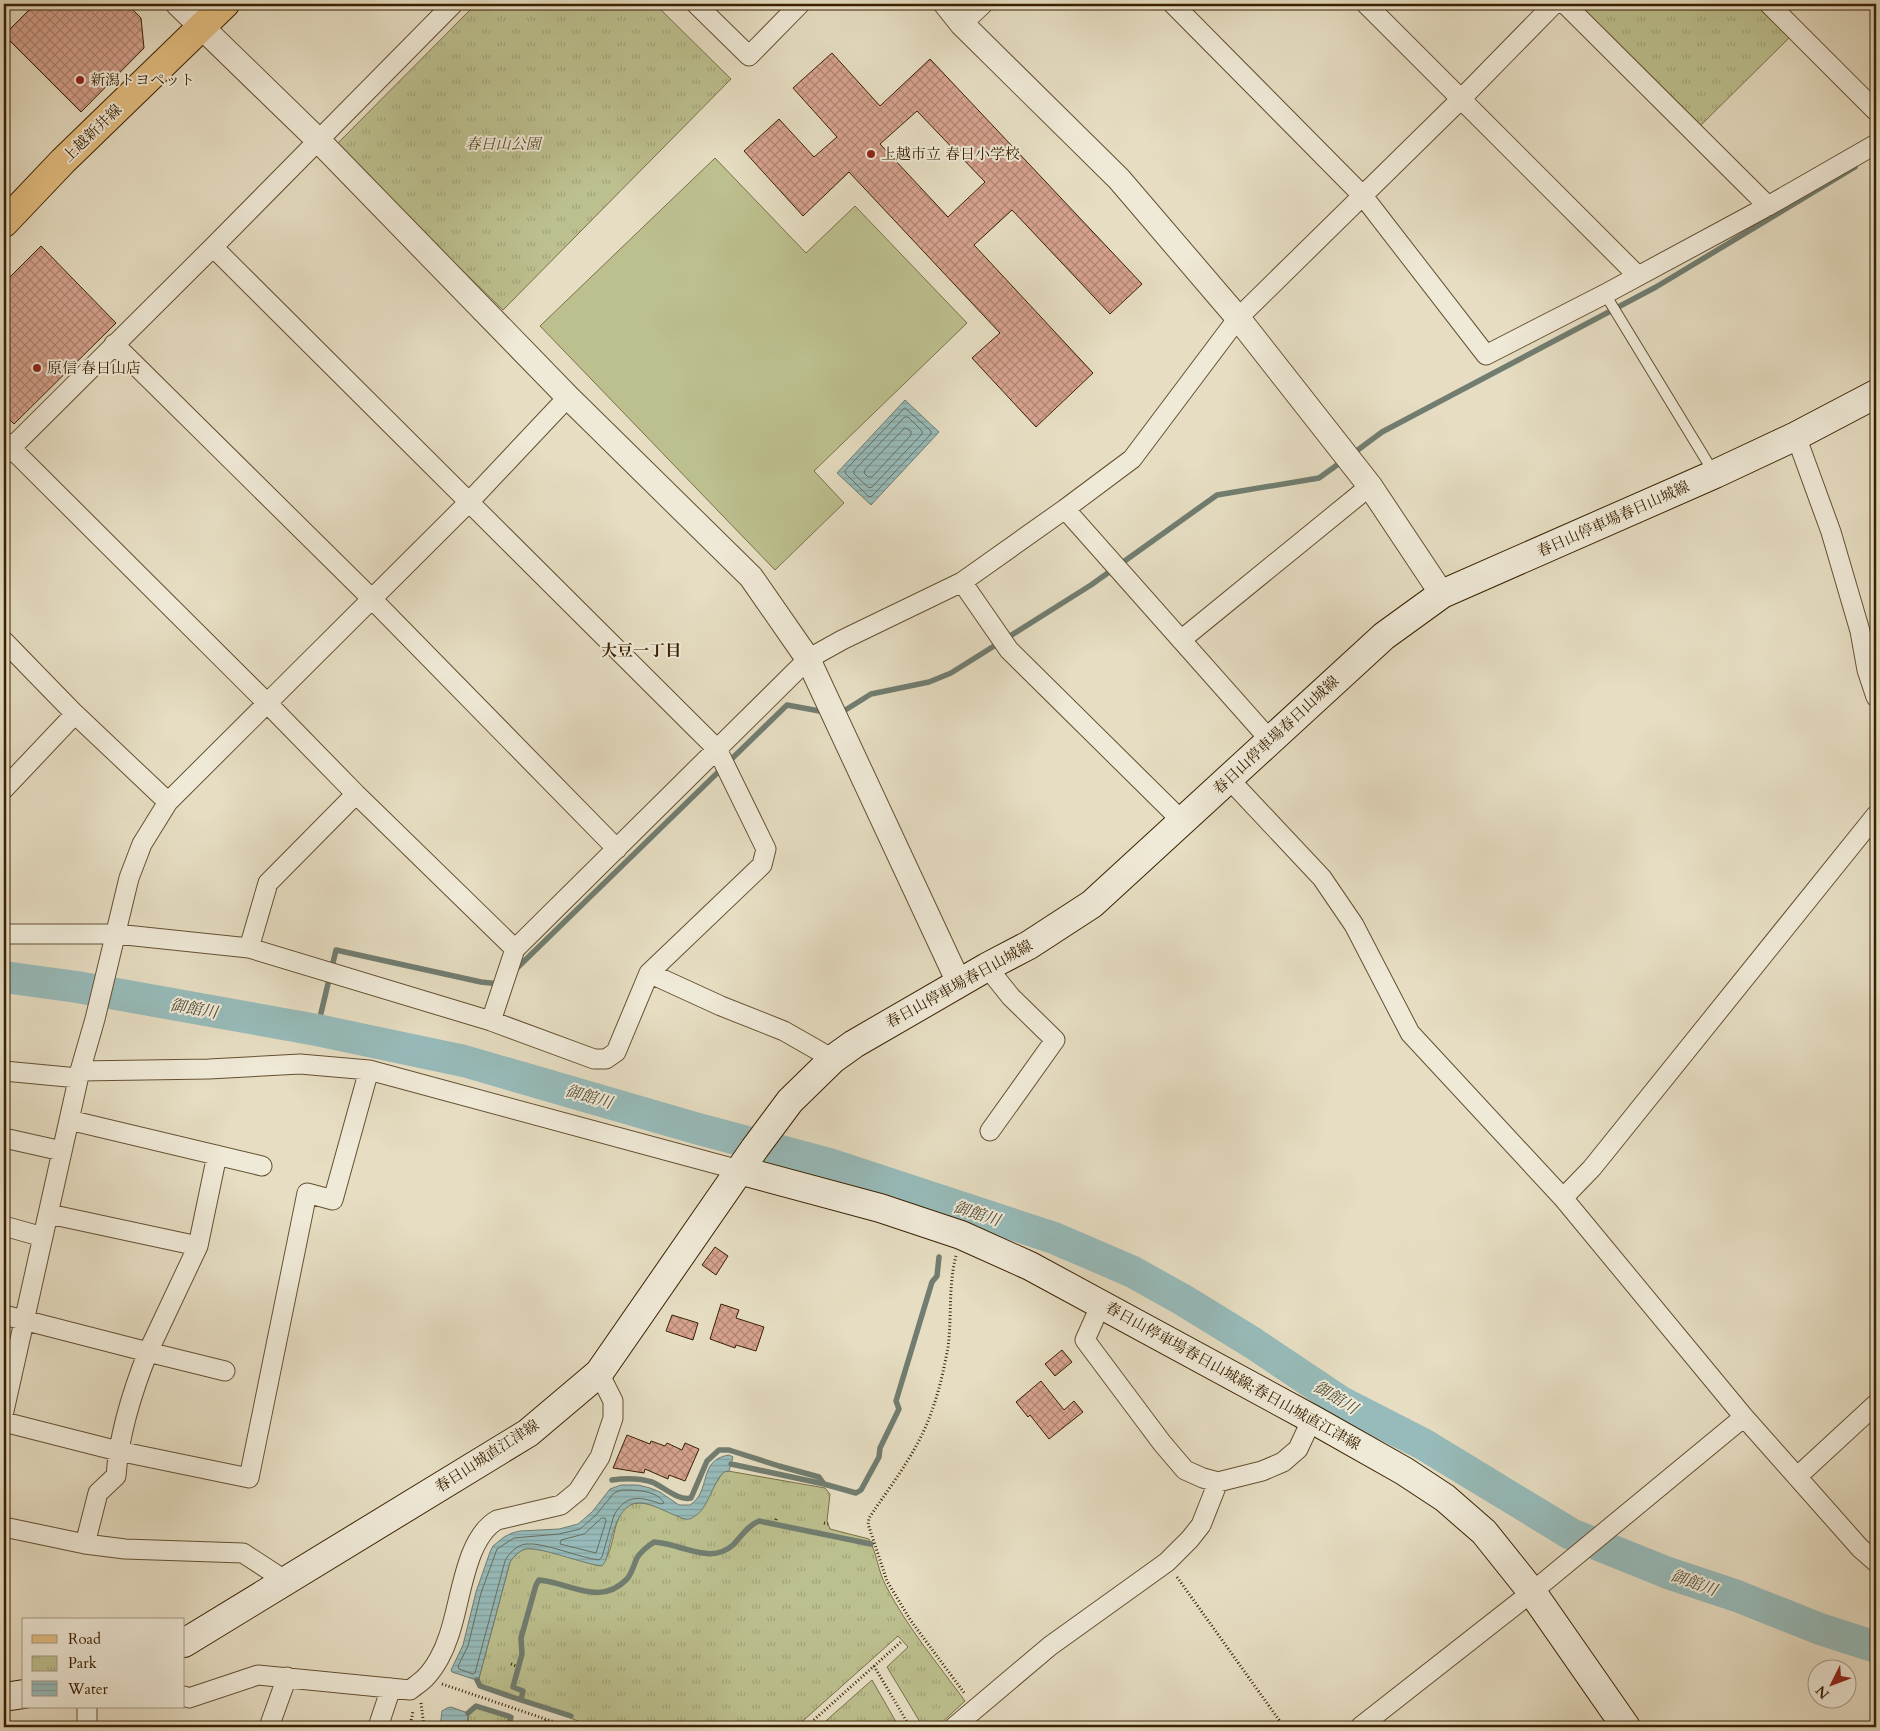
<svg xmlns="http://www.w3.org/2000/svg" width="1880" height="1731" viewBox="0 0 1880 1731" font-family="Cardo,'Noto Serif JP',serif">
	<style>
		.green { fill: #bcbf8e; stroke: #7a7048 }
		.park { fill: url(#park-tufts); stroke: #7a7048 }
		.water { fill: url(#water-rules); stroke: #717d70 }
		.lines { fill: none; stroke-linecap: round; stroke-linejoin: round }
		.shore { stroke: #686e5e; stroke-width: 1 }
		.stream { stroke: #717d70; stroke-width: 5.5 }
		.river { stroke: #97bbba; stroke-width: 32 }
		.building { fill: url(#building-cross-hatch); stroke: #392101; fill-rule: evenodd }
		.service-casing { stroke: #645031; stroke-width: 12 }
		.minor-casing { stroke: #645031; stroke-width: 21 }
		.tertiary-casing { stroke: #645031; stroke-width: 26 }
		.secondary-casing { stroke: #392101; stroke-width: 30 }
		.primary-casing { stroke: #392101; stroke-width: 30 }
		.path { stroke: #392101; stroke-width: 3; stroke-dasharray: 1 2.5; stroke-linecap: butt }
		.service { stroke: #efe9d7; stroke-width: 10 }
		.minor { stroke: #efe9d7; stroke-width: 19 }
		.tertiary { stroke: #efe9d7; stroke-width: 24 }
		.secondary { stroke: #efe9d7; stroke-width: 28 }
		.primary { stroke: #e3be81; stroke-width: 28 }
		.poi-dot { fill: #8f2418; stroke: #efe9d7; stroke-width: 2 }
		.labels { text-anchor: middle; stroke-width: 4; stroke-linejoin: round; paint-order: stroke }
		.poi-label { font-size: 15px; fill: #392101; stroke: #efe9d7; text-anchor: start }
		.street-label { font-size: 15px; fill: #392101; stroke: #efe9d7 }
		.park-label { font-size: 15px; font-style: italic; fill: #5a4824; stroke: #efe9d7 }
		.neighbourhood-label { font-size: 16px; font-weight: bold; fill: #392101; stroke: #efe9d7 }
		.water-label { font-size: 16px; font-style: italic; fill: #554f38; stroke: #efe9d7 }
	</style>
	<defs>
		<pattern id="park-tufts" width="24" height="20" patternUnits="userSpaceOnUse" patternTransform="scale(1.25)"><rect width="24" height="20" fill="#bcbf8e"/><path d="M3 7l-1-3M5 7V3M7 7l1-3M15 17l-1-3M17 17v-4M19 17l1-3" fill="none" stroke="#a2a479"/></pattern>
		<pattern id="water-rules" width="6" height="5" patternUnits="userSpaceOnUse" patternTransform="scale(1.25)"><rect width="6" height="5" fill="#97bbba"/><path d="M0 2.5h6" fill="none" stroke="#83a09e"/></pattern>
		<pattern id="building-cross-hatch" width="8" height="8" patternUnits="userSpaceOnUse" patternTransform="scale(1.25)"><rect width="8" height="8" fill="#d6a28f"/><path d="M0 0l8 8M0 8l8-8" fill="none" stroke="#af8472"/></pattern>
	</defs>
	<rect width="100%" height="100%" fill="#e6ddc2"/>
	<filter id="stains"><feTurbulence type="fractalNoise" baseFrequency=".004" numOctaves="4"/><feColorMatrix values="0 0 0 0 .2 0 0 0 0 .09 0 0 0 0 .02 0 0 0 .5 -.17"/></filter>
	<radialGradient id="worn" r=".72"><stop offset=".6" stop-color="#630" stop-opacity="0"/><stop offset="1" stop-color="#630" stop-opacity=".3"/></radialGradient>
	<path class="green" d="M715 158 806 253 855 206 967 323 814 471 844 503 775 570 540 326Z"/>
	<path class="park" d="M476 4H655L731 79 503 310 335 146Z
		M1581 4H1755L1789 38 1699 127 1582 9Z
		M728 1471 825 1488 830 1494 827 1521 830 1529 869 1539C877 1554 878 1571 886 1586 907 1627 938 1664 965 1701L937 1727H923L887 1667 908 1647 898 1636 796 1727H595L481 1686 479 1678 510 1562C513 1557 519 1551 525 1549 538 1546 584 1562 599 1566 620 1553 607 1502 640 1503 652 1503 673 1514 684 1519L706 1499 723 1472Z
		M872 1680 899 1727H819Z
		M476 1708 513 1719 512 1721 530 1727H467L469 1714Z"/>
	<path class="water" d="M905 400 939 432 871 505 837 473Z
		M729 1455 733 1457 729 1471 724 1472C711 1484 709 1510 692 1518 687 1521 682 1518 677 1516 666 1512 653 1504 642 1503 616 1500 611 1542 606 1560L602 1566C583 1564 539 1546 525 1549 519 1551 513 1557 510 1562L479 1678 476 1680 452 1672 451 1670 463 1645 476 1592 490 1552 493 1546 504 1537 512 1533 520 1531 559 1529 578 1524 592 1512 610 1489 621 1485H638L650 1488 660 1492 679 1505H690C712 1491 697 1460 729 1455Z
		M451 1707 468 1713 467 1727H440L442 1711 447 1708Z"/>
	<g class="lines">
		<path class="shore" d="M905 408 931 431V434L872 496 869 497 846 474 845 471Z
			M905 417H908L922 431V434L872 487 869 488 854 474V471Z
			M905 428 911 431V435L872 477H868L864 473 865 470Z
			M622 1490C635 1490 657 1490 664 1503L661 1504C641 1497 627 1493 614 1515L602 1557 599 1560C580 1558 544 1542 526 1544 517 1545 509 1553 505 1561L475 1673 473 1674 459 1669 458 1666 468 1646 481 1593 497 1549 514 1538 559 1534 580 1529 596 1515 614 1493Z
			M602 1518H605L606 1521 596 1553 560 1544 561 1540 584 1534Z"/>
		<path class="stream" d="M1351 455 1382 432 1656 287 1855 167
			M839 714 871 694 929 682 951 673 1091 585 1217 495 1319 478 1344 460
			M514 971 787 705 825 712
			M317 1030 336 950 481 982 500 984
			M731 1464 824 1484 856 1493 861 1490 879 1457 880 1448 899 1409 896 1401 932 1282 937 1276 939 1257
			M612 1480C626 1478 639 1478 652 1482 664 1487 678 1501 691 1498L707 1461 719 1450H729L779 1466 819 1477 824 1484
			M477 1680 480 1686 521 1700 523 1691 513 1687 522 1654 521 1638 536 1585 539 1580C571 1583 600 1607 627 1579 632 1573 634 1564 637 1558 641 1551 648 1546 654 1542 662 1543 670 1544 678 1547 697 1552 716 1560 733 1545 741 1537 748 1525 759 1521L871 1544
			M521 1700 571 1716
			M468 1713 476 1706 511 1717 509 1723 525 1727"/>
		<path class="river" d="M4 977 77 987 317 1030 464 1061 695 1128 829 1164 1054 1238 1133 1272 1183 1300 1253 1343 1341 1402 1423 1444 1571 1534 1668 1573 1737 1596 1820 1629 1876 1647"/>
	</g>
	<path class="building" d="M35 4H127L141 18 144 48 81 112 4 35Z
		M832 53 880 106 930 59 1142 284 1110 314 1012 210 974 245 1093 373 1036 427 972 358 1000 333 849 172 803 216 744 151 779 119 814 157 837 137 793 88ZM917 111 985 182 948 217 880 144Z
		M41 246 116 323 14 424 4 414V283Z
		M715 1247 728 1256 716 1275 702 1265Z
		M721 1304 739 1310 736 1318 764 1327 756 1351 736 1345 735 1348 710 1339Z
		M672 1315 698 1323 693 1340 666 1331Z
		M1062 1350 1072 1362 1055 1376 1045 1364Z
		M1041 1381 1064 1410 1074 1401 1083 1412 1049 1439 1030 1415 1028 1417 1016 1402Z
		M627 1435 650 1444 651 1441 665 1446 667 1443 682 1450 685 1443 699 1449 685 1481 669 1475 668 1479 645 1469 644 1473 613 1468Z"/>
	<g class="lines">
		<g class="service-casing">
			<path id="service" d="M1605 294 1714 473"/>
		</g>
		<g class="minor-casing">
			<path id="minor" d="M696 4 749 56 800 4
				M1173 4 1363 196 1486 355 1605 294 1768 206 1876 144
				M1366 4 1638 276
				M1565 4 1768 206
				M1769 4 1876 111
				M962 24 983 4
				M114 344 371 598 617 849
				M1796 436 1831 532 1860 631 1867 670 1876 697
				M4 441 268 704 356 794 515 949
				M4 455 213 247 453 4
				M1065 509 1270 740
				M962 582 1009 650 1182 821
				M1181 640 1370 486
				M4 641 75 714 168 802
				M1229 779 1322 878 1354 925 1410 1033 1563 1198 1744 1417 1860 1548 1876 1562
				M4 789 75 714
				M4 934H116L249 948 491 1021 594 1059H606L616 1052 649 973 762 865 766 849 717 749 213 247
				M249 948 268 883 356 794
				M987 967 1011 997 1055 1040 990 1131
				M649 973 721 1006 784 1031 833 1059
				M491 1021 515 949 808 659 842 640 962 582 1065 509 1132 459 1238 318 1461 99 1554 4
				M4 1071 78 1078
				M80 1071 209 1069 300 1064 369 1070 739 1170
				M69 1120 262 1166
				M4 1138 62 1151
				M1563 1198 1592 1168 1876 815
				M49 1214 198 1246
				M4 1226 43 1237
				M1101 1304 1085 1340 1162 1443 1185 1470 1203 1478 1218 1482 1262 1471 1283 1462 1298 1449 1312 1419
				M4 1315 148 1352 198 1246 217 1155
				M4 1411 80 1071 95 1019 129 878 142 844 168 802 469 502 568 397
				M4 1422 118 1451 249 1478 307 1193 333 1200 369 1070
				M1798 1476 1876 1404
				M4 1527 85 1544 125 1549 243 1553 286 1581
				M85 1544 98 1493 116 1476C119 1433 132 1392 148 1352L225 1371
				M184 1696 189 1698 258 1675 410 1690C415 1686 421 1682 425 1678 435 1668 444 1651 448 1638 461 1604 464 1539 497 1520L561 1505 578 1491 600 1457 613 1418V1401L599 1373
				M87 1727V1707
				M269 1727 287 1677
				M378 1727 391 1688
				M954 1727 1050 1646 1167 1562 1190 1539 1201 1525 1218 1482
				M1360 1727 1532 1592 1744 1417"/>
		</g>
		<g class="tertiary-casing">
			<path id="tertiary" d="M178 4 318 140 568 397 751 577 808 659 959 983
				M946 4 962 24 1119 179 1238 318 1370 486 1442 594"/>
		</g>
		<g class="secondary-casing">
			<path id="secondary" d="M739 1170 880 1208 961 1235 1030 1266 1312 1419 1404 1471 1445 1498 1484 1532 1532 1592 1626 1727
				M184 1643 528 1433 599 1373 755 1148 790 1101 833 1059 854 1044 987 967 1029 945 1092 904 1384 636 1442 594 1715 474 1796 436 1876 394
				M4 1697 24 1694"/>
		</g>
		<g class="primary-casing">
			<path id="primary" d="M4 223 63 161 225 4"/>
		</g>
		<path class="path" d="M956 1256C948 1286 952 1317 948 1347 944 1369 939 1392 931 1413 918 1451 891 1485 869 1518L868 1524 887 1581 911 1621 965 1694
			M776 1520 777 1517
			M824 1523 828 1524
			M1177 1577 1284 1727
			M511 1664 516 1666
			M874 1666 910 1727
			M442 1684 569 1727
			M421 1703 424 1727
			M410 1727 413 1711
			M542 1727 546 1719
			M806 1727 902 1641"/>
		<use href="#service" class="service"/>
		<use href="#minor" class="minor"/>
		<use href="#tertiary" class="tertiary"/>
		<use href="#secondary" class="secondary"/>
		<use href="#primary" class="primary"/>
	</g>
	<g class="poi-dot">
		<circle cx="80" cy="80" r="5"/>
		<circle cx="871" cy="154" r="5"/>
		<circle cx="37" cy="368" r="5"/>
	</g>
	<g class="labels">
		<g class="poi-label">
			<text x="90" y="85">新潟トヨペット</text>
			<text x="881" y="159">上越市立 春日小学校</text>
			<text x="47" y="373">原信 春日山店</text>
		</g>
		<g class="street-label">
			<text transform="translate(92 133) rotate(-44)" y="5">上越新井線</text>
			<text transform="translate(1613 519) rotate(-24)" y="5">春日山停車場春日山城線</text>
			<text transform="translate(1276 735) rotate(-43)" y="5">春日山停車場春日山城線</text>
			<text transform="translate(959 984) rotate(-29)" y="5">春日山停車場春日山城線</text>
			<text transform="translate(1233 1376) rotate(29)" y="5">春日山停車場春日山城線;春日山城直江津線</text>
			<text transform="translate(487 1456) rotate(-33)" y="5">春日山城直江津線</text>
		</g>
		<g class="park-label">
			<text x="503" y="149">春日山公園</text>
		</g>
		<g class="neighbourhood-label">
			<text x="641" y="656">大豆一丁目</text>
		</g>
		<g class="water-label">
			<text transform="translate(194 1008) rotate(10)" y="6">御館川</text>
			<text transform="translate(589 1096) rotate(16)" y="6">御館川</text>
			<text transform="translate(977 1213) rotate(18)" y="6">御館川</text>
			<text transform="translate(1336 1397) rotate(31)" y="6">御館川</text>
			<text transform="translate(1694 1582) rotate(20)" y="6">御館川</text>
		</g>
	</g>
	<rect width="1880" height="1731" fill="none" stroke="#e6ddc2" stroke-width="20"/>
	<rect x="5" y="5" width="1870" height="1721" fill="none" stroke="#392101" stroke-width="2.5"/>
	<rect x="10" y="10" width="1860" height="1711" fill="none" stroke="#392101"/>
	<rect x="22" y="1618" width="162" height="90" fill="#efe9d7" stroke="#a69981"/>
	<rect x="32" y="1635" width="25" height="8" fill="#e3be81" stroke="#a69981"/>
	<text x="68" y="1644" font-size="15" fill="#392101">Road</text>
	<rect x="32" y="1656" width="25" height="15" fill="url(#park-tufts)" stroke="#a69981"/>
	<text x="68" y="1668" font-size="15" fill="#392101">Park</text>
	<rect x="32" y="1681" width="25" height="15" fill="url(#water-rules)" stroke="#a69981"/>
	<text x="68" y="1694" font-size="15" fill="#392101">Water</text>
	<g transform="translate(1832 1684) rotate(228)"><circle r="24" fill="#efe9d7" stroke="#a69981"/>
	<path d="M0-4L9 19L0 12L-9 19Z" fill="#8f2418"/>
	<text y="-8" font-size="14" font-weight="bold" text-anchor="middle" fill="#392101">N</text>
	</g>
	<rect width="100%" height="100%" filter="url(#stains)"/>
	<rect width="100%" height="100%" fill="url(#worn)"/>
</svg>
